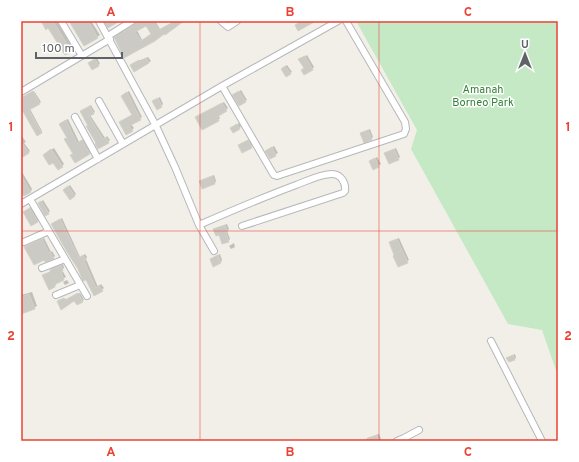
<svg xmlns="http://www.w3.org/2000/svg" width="579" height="462" viewBox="0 0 579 462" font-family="Overpass,sans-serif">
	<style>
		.green { fill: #c5e8c5 }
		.shadow { fill: #0003; fill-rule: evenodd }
		.building { fill: #cccac5; stroke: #d6d1c6; fill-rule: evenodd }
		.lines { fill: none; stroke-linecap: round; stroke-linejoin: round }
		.minor-casing { stroke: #b5b8bc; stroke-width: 8 }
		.minor { stroke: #fff; stroke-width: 6 }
		.grid { fill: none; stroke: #ea4335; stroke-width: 1; stroke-opacity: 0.55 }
		.labels { text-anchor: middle; stroke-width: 3; stroke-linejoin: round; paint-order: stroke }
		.park-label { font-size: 11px; fill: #348238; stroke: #fff }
		.neatline { fill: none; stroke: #ea4335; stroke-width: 1.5 }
		.grid-label { font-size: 13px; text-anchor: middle; font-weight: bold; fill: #ea4335 }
	</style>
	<rect width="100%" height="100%" fill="#f1efe8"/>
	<path class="green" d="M356 21H558V376L542 330 508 324 411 149 417 130Z"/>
	<path class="shadow" d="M41 21H57L73 49 71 51 49 27Z
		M70 21H91L100 35 84 45Z
		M142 21H155L160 29 175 21H185L183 22V21L125 57 117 36 138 22ZM147 25 152 34 142 40 137 30Z
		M307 55 314 67 312 69 304 68 300 59Z
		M148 57 151 61 135 71 133 63Z
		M97 58 100 64 98 65 91 61Z
		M287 65 292 72 290 73 284 67Z
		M241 90 247 100 245 101 234 95Z
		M34 91 41 102 30 109 42 131 41 132 23 108 21 109V96L23 97Z
		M129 91 142 117 131 124 134 128 132 130 120 122 133 114 122 96Z
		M160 97 163 104 161 106 155 100Z
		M224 102 228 108 218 115 220 118 218 120 198 116Z
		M91 105 95 112 90 115 105 138 107 136 110 140 108 142H97L87 126 89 125 83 110Z
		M68 119 79 142 84 139 91 151 89 153 71 156 74 153 66 139 68 137 62 122Z
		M239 123 241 127 239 128H232Z
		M370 129 373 137 371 139 361 133Z
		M21 135 26 142 24 143 30 151 23 156 21 148Z
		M250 139 253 145 243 151 241 144Z
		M274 146 278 153 270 157 266 151Z
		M54 148 64 164 62 166 46 153Z
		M396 148 400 157 398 159 386 153Z
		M377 157 381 164 374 168 370 161Z
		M22 172 32 189 31 191 21 190V173Z
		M214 175 216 181 215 183 200 181Z
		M70 185 76 194 74 196 66 188Z
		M43 200 50 211 48 213 41 202Z
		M32 206 39 220 38 221 24 212Z
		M62 218 80 257 85 254 87 257 86 259 98 287 101 284 104 288 94 295 86 279 52 224Z
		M227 224 229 229 227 231 230 239 228 241 214 229Z
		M44 238 51 252 52 251 55 256 53 258 26 247Z
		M399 238 409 260 398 266 390 242Z
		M234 243 235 247 231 249 229 246Z
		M220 254 222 260 221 262 211 259Z
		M63 264 64 268 62 270 66 277 55 283 56 285 54 287 43 275 51 271 52 268Z
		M67 280 69 283 65 285 63 282Z
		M32 292 37 306 34 308 21 313V295Z
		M80 293 84 300 82 301 75 300H59L65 298 66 300Z
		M515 354 516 358 514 359 507 358Z
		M379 434 381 439 379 441H366L367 438Z"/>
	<path class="building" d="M41 21H53L72 52 65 55 48 28 46 30Z
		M69 21H88L98 38 84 46Z
		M104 21H120L108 28Z
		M137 21H153L159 30 175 21H184L165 35 164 34 155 41 124 58 114 37 134 25ZM146 26 151 34 141 41 135 32Z
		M301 21H316L298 31 295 25Z
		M305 56 313 70 304 75 301 70 304 68 298 59Z
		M146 58 149 63 134 72 130 65 139 60 140 62Z
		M95 59 99 66 92 70 88 63Z
		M285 66 291 74 286 77 281 69Z
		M33 91 40 104 29 110 42 133 37 136 21 108V98Z
		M239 91 246 102 239 106 232 95Z
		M127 92 141 120 129 126 133 131 126 135 119 122 132 115 121 96Z
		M158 98 162 107 157 110 152 101Z
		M222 103 227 111 217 117 219 121 202 130 195 117Z
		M90 106 94 114 89 116 103 139 106 137 109 143 98 149 95 144 96 143 86 126H88L80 111Z
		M66 120 77 143 82 140 90 154 75 163 70 155 73 154 64 139 67 138 59 124Z
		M237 124 240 129 233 133 230 128Z
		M368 130 372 140 364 143 360 133Z
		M248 140 252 148 242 153 238 145Z
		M21 141 29 153 23 157 21 154Z
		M272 147 276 156 270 159 265 151Z
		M51 149 63 167 58 170 53 163 49 165 43 155Z
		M394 149 399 160 389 164 384 153Z
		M375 158 379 167 373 170 369 161Z
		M21 175 31 192 24 196 21 192Z
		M212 176 215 184 202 189 199 181Z
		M68 186 75 196 70 200 63 190Z
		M41 201 49 214 45 216 38 203Z
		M30 208 38 222 31 226 23 212Z
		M60 219 79 258 83 255 86 260 84 261 96 288 99 285 103 291 94 296 86 280 83 281 78 269 67 252 51 224Z
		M225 225 228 232 226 233 229 242 222 244 219 235 216 236 213 229Z
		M42 239 49 253 50 252 54 259 45 262 44 260 34 265 24 247Z
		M397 239 408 263 398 267 393 256 394 255 389 242Z
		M218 255 221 263 213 267 210 259Z
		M61 265 63 271 61 272 64 280 54 285 55 287 49 290 42 275 50 272V270Z
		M78 293 83 302 77 305 74 301 61 310 57 301 64 298 65 300Z
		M29 294 35 309 21 314V297Z
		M513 355 515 360 509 362 506 358Z
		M377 435 379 441H363Z"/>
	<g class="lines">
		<g class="minor-casing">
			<path id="minor" d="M61 21 82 56
				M99 21 156 126 175 167 199 225 214 251
				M221 21 228 27 237 21
				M108 36 132 21
				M222 86 272 172 274 175 277 176 404 134 406 129 405 122 346 21
				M21 92 110 39
				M99 101 123 144
				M75 117 98 159
				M30 199 87 296
				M21 204 222 86 338 21
				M199 225C231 211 264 197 296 185 307 181 320 174 332 174 341 174 346 183 345 191L343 193 242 226
				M24 242 49 231
				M42 268 65 259
				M56 295 80 285
				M491 341 542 441
				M404 438 419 430
				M397 441 404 438 406 441"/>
		</g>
		<use href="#minor" class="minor"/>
	</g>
	<path class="grid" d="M200 21V441M379 21V441M21 231H558"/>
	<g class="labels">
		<g class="park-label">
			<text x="483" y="93">Amanah<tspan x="483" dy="13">Borneo Park</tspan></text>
		</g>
	</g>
	<rect width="579" height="462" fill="none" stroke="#ffffff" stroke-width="44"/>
	<g transform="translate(525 54)" stroke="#ffffff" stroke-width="3" paint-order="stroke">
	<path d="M0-3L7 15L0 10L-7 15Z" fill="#5f6368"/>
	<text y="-6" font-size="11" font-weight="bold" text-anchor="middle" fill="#5f6368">U</text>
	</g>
	<path d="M36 52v6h86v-6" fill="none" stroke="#5f6368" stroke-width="2"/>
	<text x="42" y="52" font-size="12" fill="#5f6368" stroke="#ffffff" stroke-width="3" paint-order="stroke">100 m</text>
	<rect x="22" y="22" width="535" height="418" class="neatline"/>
	<g class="grid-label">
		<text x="111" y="16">A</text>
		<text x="290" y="16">B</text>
		<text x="468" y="16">C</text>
		<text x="11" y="131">1</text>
		<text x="568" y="131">1</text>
		<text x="11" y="340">2</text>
		<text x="568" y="340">2</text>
		<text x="111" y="456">A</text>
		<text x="290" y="456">B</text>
		<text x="468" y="456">C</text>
	</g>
</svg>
